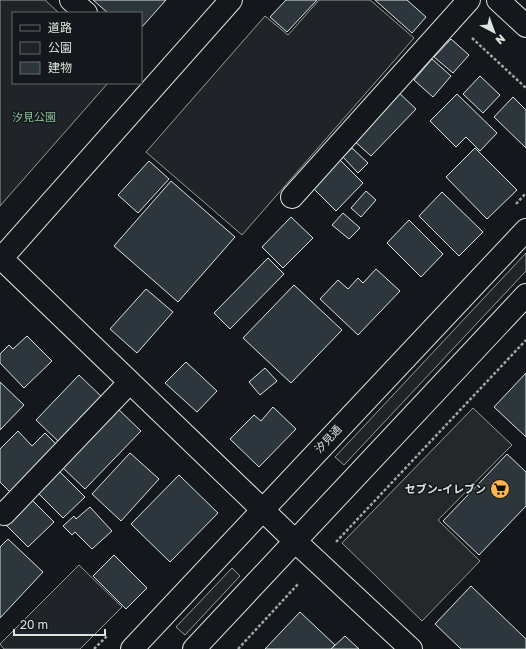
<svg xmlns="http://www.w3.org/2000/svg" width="526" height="649" viewBox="0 0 526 649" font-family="'Golos Text','Noto Sans JP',sans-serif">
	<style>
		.green { fill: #202428; stroke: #939e99 }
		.parking { fill: #24282b; stroke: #939e99 }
		.building { fill: #2c363c; stroke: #d8e6dc }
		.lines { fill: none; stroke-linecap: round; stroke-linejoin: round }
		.minor-casing { stroke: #d8e6dc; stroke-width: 24 }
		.path { stroke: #9da8a2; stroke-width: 2.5; stroke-dasharray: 3 2; stroke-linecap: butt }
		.minor { stroke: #14181c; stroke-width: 22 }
		.labels { text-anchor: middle; stroke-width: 3; stroke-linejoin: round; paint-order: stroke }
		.park-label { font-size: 11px; fill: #8ac095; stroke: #14181c }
		.street-label { font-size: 11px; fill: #d8e6dc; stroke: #14181c }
		.poi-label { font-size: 11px; font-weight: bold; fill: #d8e6dc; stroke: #14181c; text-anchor: end }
	</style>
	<rect width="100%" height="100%" fill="#14181c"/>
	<path class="green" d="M0 0H45L59 13H13V83H108L0 206Z
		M319 0H370L414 38 242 235 146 152 265 16 288 35Z
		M526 253V271L344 465 335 457Z
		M79 565 122 607 80 649H4L0 644Z
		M232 568 240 576 185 635 176 627Z"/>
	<path class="parking" d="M473 408 512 445 438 520 480 561 422 621 342 543Z"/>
	<path class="building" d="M93 0H166L141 28V13H108Z
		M286 0H317L287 32 270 17Z
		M375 0H407L426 17 412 33Z
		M451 39 469 55 453 73 434 57Z
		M432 59 451 76 433 97 414 80Z
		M480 76 500 95 483 113 463 94Z
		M397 91 416 109 371 156 352 139Z
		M457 94 497 133 480 151 466 137 456 147 430 121Z
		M513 97 526 110V148L494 117Z
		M352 148 368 163 358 173 343 157Z
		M475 148 517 190 487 219 446 177Z
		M337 157 363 183 336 211 310 185Z
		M149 161 169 179 138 213 118 195Z
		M171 181 235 237 178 302 114 246Z
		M366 191 376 200 361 217 351 208Z
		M442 192 483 232 459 256 419 216Z
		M343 213 360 228 349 239 332 225Z
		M291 217 313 238 283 268 262 247Z
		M409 220 443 254 421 277 387 243Z
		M268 258 284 274 230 329 214 313Z
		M376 269 400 291 358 335 320 299 338 280 348 289 358 278 363 283Z
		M294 285 342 330 291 383 243 338Z
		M146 289 173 312 137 353 110 329Z
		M27 336 52 361 24 388 0 363V354L9 345 13 349Z
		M186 362 217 391 197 412 165 383Z
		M265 368 277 381 260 395 249 382Z
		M526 373V437L494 407Z
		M79 375 104 399 61 444 36 420Z
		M0 382 24 405 0 430Z
		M116 407 141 431 85 489 60 465Z
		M273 407 296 429 259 467 230 439 254 415 261 421Z
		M18 431 32 446 45 433 58 446 11 493 0 482V449Z
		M130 453 159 479 121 521 92 494Z
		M507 454 526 472V506L479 555 443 521Z
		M56 468 85 497 63 518 34 489Z
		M179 475 218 513 170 562 131 524Z
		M29 497 54 522 28 547 3 522Z
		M90 507 112 531 92 549 75 532 72 535 63 526 74 516 76 519Z
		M8 539 43 572 0 618V547Z
		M114 555 147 588 126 609 93 576Z
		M471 586 526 639V649H461L435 624Z
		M300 612 335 645 331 649H265Z
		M345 636 359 649H331Z"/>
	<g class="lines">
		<g class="minor-casing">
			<path id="minor" d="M71 0 86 13
				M498 0 526 26
				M292 197 469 0
				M0 257 295 541 411 649
				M0 260 231 0
				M4 514 130 382
				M132 649 526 230
				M194 649 526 295"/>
		</g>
		<path class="path" d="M472 38 526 88
			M516 204 526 193
			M336 542 526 340
			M94 649 107 636
			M238 649 299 583"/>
		<use href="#minor" class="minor"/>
	</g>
	<defs>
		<g id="supermarket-disc" transform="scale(1)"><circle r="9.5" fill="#ffb74d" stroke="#14181c"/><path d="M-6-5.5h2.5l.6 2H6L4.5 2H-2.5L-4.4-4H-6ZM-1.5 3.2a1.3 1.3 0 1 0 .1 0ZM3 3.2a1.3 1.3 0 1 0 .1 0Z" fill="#111"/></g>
	</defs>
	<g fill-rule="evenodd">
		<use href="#supermarket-disc" x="500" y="489"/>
	</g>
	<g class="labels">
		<g class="park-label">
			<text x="34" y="121">汐見公園</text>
		</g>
		<g class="street-label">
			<text transform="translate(328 439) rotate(-47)" y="4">汐見通</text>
		</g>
		<g class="poi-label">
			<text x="486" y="493">セブン-イレブン</text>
		</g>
	</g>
	<rect x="12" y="12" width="130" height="72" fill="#14181c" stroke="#626a69"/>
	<rect x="20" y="25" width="20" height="6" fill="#14181c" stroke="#626a69"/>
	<text x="48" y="32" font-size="12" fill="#d8e6dc">道路</text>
	<rect x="20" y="42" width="20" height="12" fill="#202428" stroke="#626a69"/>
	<text x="48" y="52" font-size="12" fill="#d8e6dc">公園</text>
	<rect x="20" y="62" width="20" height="12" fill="#2c363c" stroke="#626a69"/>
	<text x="48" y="72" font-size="12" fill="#d8e6dc">建物</text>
	<g transform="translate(494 32) rotate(139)" stroke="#14181c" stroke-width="3" paint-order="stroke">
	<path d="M0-3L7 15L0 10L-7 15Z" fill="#d8e6dc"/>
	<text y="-6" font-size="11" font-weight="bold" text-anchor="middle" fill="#d8e6dc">N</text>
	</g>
	<path d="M14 629v6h91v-6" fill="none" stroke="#d8e6dc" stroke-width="2"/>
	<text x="20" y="629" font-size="12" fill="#d8e6dc" stroke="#14181c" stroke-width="3" paint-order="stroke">20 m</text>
</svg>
